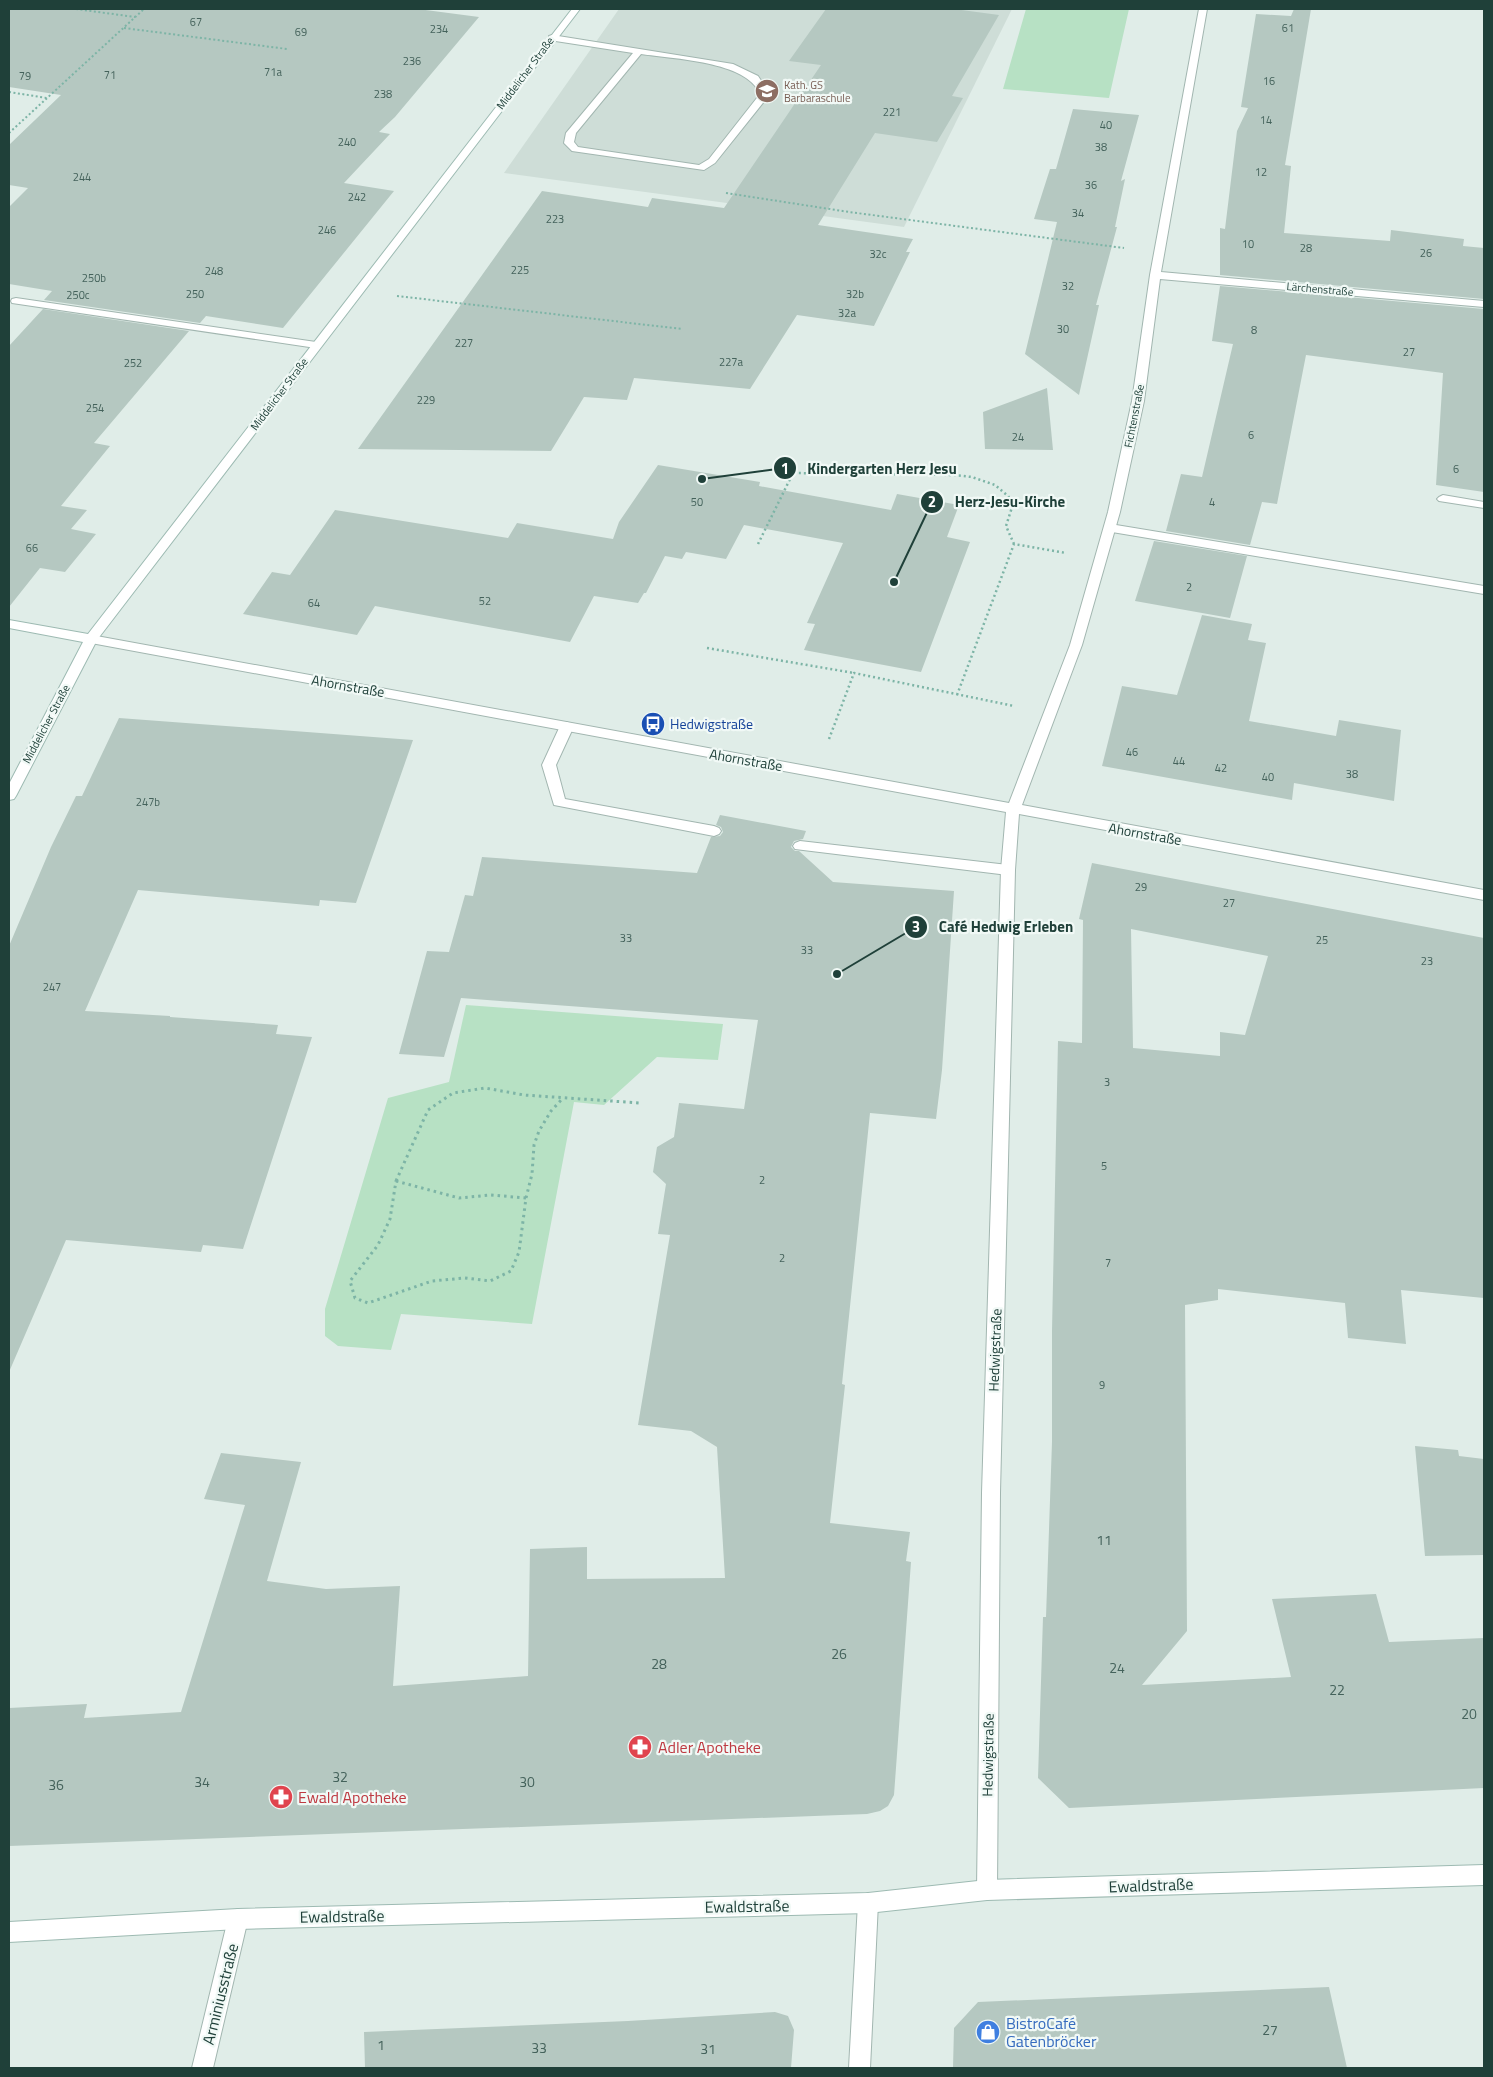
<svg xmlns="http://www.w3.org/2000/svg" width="1493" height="2077" viewBox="0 0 1493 2077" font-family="'Titillium Web',sans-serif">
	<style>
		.built { fill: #ceddd7 }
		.green { fill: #b7e1c4 }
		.building { fill: #b5c8c1; fill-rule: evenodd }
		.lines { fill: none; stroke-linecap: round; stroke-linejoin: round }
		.lane-casing { stroke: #a2b6b0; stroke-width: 2 }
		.street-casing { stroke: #a2b6b0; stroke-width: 2 }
		.secondary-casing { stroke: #9dbab2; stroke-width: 2 }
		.path-far2 { stroke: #7db4a6; stroke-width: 2; stroke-dasharray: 2 2.5; stroke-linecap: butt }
		.path-far1 { stroke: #7db4a6; stroke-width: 2.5; stroke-dasharray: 2 3; stroke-linecap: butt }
		.path { stroke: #7db4a6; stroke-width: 3; stroke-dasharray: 2.5 4; stroke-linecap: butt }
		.lane { fill: #fff; fill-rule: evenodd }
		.street { fill: #fff; fill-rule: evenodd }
		.secondary { fill: #fff; fill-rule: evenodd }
		.labels { text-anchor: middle; stroke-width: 4.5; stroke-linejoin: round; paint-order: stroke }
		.number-label { font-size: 11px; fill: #44625b }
		.far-street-label { font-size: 11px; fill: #1f4039; stroke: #f1f9f6 }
		.far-education-label { font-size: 11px; fill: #785e54; stroke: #f1f9f6; text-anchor: start }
		.street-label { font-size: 14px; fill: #1f4039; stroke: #f1f9f6 }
		.transit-label { font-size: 14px; fill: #164399; stroke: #f1f9f6; text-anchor: start }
		.near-number-label { font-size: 14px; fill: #44625b }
		.near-health-label { font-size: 16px; fill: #be3a42; stroke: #f1f9f6; text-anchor: start }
		.near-street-label { font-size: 16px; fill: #1f4039; stroke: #f1f9f6 }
		.near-shop-label { font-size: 16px; fill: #366cbe; stroke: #f1f9f6; text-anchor: start }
		.leader { fill: none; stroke: #1f4039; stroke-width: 2 }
		.callout-dot { fill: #1f4039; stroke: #f1f9f6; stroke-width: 2 }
		.mark-label { font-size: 15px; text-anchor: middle; font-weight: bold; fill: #fff }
		.callout-label { font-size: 15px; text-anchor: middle; font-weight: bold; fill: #1f4039; stroke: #f1f9f6; stroke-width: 4.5; stroke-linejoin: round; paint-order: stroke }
	</style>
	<rect width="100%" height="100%" fill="#e0ede8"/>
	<path class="built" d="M619 9H1012L904 227 504 173Z"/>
	<path class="green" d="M1026 9H1129L1109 98 1003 89Z
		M466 1005 723 1024 718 1060 657 1057 604 1105 574 1102 532 1324 401 1314 391 1350 338 1346 325 1336V1309L388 1098 449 1082Z"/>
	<path class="building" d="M9 9H418L479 17 395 117 379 132 390 134 344 183 394 191 283 328 206 316 200 323 51 301 44 300 52 291 9 284V207L28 188 9 185V145L61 95 9 87Z
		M826 9H954L999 15 952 96 963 98 937 142 875 133 818 225 913 239 906 252H910L874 326 797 315 750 389 634 378 627 400 584 397 551 451 358 449 542 191 648 207 652 198 724 208 821 65 789 61Z
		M1294 9H1311L1285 165 1291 166 1284 233 1390 241 1391 230 1464 239 1463 246 1484 248V299L1220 275V228L1225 229 1237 131 1248 108 1241 107 1256 14 1291 16Z
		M1073 109 1139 115 1121 181 1125 179 1115 227H1117L1096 305H1099L1079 395 1025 354 1057 222 1034 219 1050 169H1056Z
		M1220 286 1484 309V492L1436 485 1443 373 1306 355 1277 504 1262 502 1250 545 1166 531 1181 474 1202 477 1233 344 1212 341Z
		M43 309 189 331 94 443 110 446 61 506 87 510 71 529 96 534 65 572 40 568 9 607V346Z
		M1047 388 1053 450 985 449 983 412Z
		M658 465 760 482 759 486 891 510 897 494 959 505 947 537 970 542 921 672 804 650 815 624 807 623 843 543 744 525 726 559 686 552 682 559 665 556 646 593H644L638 603 594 596 570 642 375 606 357 635 243 614 272 572 290 575 335 510 508 538 517 523 613 539 619 522Z
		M1154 541 1247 556 1230 618 1135 601Z
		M1202 615 1252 624 1248 640 1266 643 1249 721 1336 736 1339 720 1401 730 1394 801 1294 783 1292 800 1102 766 1122 686 1177 695Z
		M119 718 413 740 356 903 320 900 319 906 138 890 85 1011 170 1016V1017L278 1025 276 1034 312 1037 243 1249 203 1245 201 1252 66 1240 9 1372V946L51 847 76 796H82Z
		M720 815 806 831 803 839 794 841 791 847 795 851H799L833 882 954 891 942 1070 936 1119 870 1113 842 1384 845 1385 830 1523 910 1532 906 1561 911 1562 894 1795 888 1806 880 1811 867 1814 9 1846V1708L87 1704 84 1718 181 1712 245 1505 204 1499 221 1453 301 1462 267 1581 326 1589 400 1586 393 1686 528 1676 530 1549 587 1547V1579L725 1578 717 1447 691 1431 638 1425 670 1235 658 1234 666 1184 653 1172 657 1147 674 1137 679 1103 744 1109 758 1020 461 998 444 1057 399 1054 427 951 449 952 465 895 473 896 482 857 697 873 711 837 720 836 723 832 721 827 716 825Z
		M1092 863 1484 938V1298L1401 1290 1406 1344 1348 1338 1345 1303 1218 1289V1300L1185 1305 1187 1631 1142 1685 1291 1677 1272 1599 1376 1594 1389 1642 1484 1638V1788L1069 1808 1038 1778 1043 1617H1046L1052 1442V1331L1058 1041 1082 1043 1083 920 1079 919ZM1131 929 1268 956 1245 1035 1220 1032V1056L1133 1048Z
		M1415 1446 1458 1450 1459 1456 1484 1459V1555L1425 1556Z
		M1329 1987 1347 2068H953L954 2028 978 2002Z
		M775 2012 788 2016 794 2030 791 2068H365L364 2032 628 2021Z"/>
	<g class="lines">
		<g class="lane-casing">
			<path id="lane" d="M552 35 733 64 758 76 770 94 715 163 704 170 572 151 564 143 566 133 633 53 549 40V36ZM641 54C673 59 747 61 760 94L709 159 699 165 578 147 574 142 576 133Z
				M16 298 316 342 321 345 316 348 12 303 11 301 12 299Z
				M1110 524 1484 586V594L1106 531 1104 528 1106 525Z
				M567 722 574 726 556 765 565 799 714 826 719 828 721 831 719 834 714 836 554 805 542 765 560 726Z
				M800 841 1008 865 1013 867 1015 870 1013 873 1008 875 795 849 793 846 795 843Z"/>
		</g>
		<g class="street-casing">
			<path id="street" d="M1199 9H1207L1161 272 1484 301V307L1160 279 1144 401 1120 512 1082 645 1022 805 1484 890V900L1019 814 1015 870 1000 1493 997 1890 994 1897 987 1900 980 1897 977 1890 982 1493 1001 870 1006 812 91 643 85 639 91 635 1009 803 1070 645 1108 512 1132 401 1150 275Z
				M1443 495 1484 502V508L1439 501 1437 499 1439 497Z
				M868 1893 875 1896 878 1903 870 2068H849L858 1903 861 1896Z
				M238 1909 245 1912 248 1919 213 2068H192L228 1919 231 1912Z"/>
		</g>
		<g class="secondary-casing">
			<path id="secondary" d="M572 9H580L97 640 16 796 14 799 9 800V784L83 642 9 628V620L88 634Z
				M1484 1865V1885L987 1900 868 1913 238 1929 9 1942V1922L238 1909 868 1893 987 1880Z"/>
		</g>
		<path class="path-far2" d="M76 9 135 17
			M124 28 287 49
			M9 92 47 98
			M9 133 144 9
			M726 193 849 212 1124 248
			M397 296 682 329"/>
		<path class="path-far1" d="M758 544 793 473 954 475 972 477 995 485 1008 496 1013 504 1006 526 1014 544
			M707 648 854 673
			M957 695 1014 544 1066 553
			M829 739 854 673 1014 706"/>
		<path class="path" d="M396 1181 459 1198 491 1195 526 1198 519 1252 511 1271 490 1281 465 1278 432 1281 368 1303 355 1298 350 1281 378 1245 390 1219Z
			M396 1181 428 1110 453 1093 485 1088 524 1095 640 1103
			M526 1198 532 1174 534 1145 539 1131 551 1111 563 1098"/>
		<use href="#lane" class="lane"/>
		<use href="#street" class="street"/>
		<use href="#secondary" class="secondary"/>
	</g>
	<defs>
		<g id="school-disc" transform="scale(1.25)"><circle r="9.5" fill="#8d6e63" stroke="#f1f9f6"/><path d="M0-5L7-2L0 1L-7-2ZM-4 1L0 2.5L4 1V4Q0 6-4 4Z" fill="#fff"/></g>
		<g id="bus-disc" transform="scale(1.25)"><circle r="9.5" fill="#1a4fb4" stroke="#f1f9f6"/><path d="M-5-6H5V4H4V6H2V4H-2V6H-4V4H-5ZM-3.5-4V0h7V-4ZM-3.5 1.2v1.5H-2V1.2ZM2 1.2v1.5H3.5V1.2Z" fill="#fff"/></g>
		<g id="pharmacy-disc" transform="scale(1.25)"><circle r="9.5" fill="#e0444e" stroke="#f1f9f6"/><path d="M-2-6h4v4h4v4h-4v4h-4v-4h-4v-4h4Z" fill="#fff"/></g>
		<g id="shop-disc" transform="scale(1.25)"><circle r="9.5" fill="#3f7fe0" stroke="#f1f9f6"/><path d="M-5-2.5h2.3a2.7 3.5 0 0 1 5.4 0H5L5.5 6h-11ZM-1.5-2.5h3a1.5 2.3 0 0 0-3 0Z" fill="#fff"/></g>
	</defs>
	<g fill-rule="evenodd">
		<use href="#school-disc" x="767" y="91"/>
		<use href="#bus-disc" x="653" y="724"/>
		<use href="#pharmacy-disc" x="640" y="1747"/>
		<use href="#pharmacy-disc" x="281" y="1797"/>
		<use href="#shop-disc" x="988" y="2032"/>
	</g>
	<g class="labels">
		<g class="number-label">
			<text x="196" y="26">67</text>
			<text x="1288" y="32">61</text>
			<text x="439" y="33">234</text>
			<text x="301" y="36">69</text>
			<text x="412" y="65">236</text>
			<text x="273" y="76">71a</text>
			<text x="110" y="79">71</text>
			<text x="25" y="80">79</text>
			<text x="1269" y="85">16</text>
			<text x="383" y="98">238</text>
			<text x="892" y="116">221</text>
			<text x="1266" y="124">14</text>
			<text x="1106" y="129">40</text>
			<text x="347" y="146">240</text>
			<text x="1101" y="151">38</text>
			<text x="1261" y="176">12</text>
			<text x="82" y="181">244</text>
			<text x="1091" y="189">36</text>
			<text x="357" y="201">242</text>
			<text x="1078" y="217">34</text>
			<text x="555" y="223">223</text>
			<text x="327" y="234">246</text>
			<text x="1248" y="248">10</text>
			<text x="1306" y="252">28</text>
			<text x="1426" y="257">26</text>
			<text x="878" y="258">32c</text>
			<text x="520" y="274">225</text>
			<text x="214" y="275">248</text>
			<text x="94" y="282">250b</text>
			<text x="1068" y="290">32</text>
			<text x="195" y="298">250</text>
			<text x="855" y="298">32b</text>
			<text x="78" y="299">250c</text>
			<text x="847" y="317">32a</text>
			<text x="1063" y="333">30</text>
			<text x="1254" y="334">8</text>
			<text x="464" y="347">227</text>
			<text x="1409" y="356">27</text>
			<text x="731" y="366">227a</text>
			<text x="133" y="367">252</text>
			<text x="426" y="404">229</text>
			<text x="95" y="412">254</text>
			<text x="1251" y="439">6</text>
			<text x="1018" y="441">24</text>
			<text x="1456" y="473">6</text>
			<text x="697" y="506">50</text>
			<text x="1212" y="506">4</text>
			<text x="32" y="552">66</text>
			<text x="1189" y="591">2</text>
			<text x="485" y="605">52</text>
			<text x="314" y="607">64</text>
			<text x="1132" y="756">46</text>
			<text x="1179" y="765">44</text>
			<text x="1221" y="772">42</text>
			<text x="1352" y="778">38</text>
			<text x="1268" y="781">40</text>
			<text x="148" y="806">247b</text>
			<text x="1141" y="891">29</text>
			<text x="1229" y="907">27</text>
			<text x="626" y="942">33</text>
			<text x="1322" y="944">25</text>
			<text x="807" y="954">33</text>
			<text x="1427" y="965">23</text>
			<text x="52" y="991">247</text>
			<text x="1107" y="1086">3</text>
			<text x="1104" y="1170">5</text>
			<text x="762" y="1184">2</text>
			<text x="782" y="1262">2</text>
			<text x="1108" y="1267">7</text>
			<text x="1102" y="1389">9</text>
		</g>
		<g class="far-street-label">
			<text transform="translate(525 73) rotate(-53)" y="4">Middelicher Straße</text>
			<text transform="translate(1320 289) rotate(5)" y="4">Lärchenstraße</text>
			<text transform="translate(279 394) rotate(-53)" y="4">Middelicher Straße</text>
			<text transform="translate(1134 416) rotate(-79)" y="4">Fichtenstraße</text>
			<text transform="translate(46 724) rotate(-62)" y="4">Middelicher Straße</text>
		</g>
		<g class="far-education-label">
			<text x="784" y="89">Kath. GS<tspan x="784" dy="13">Barbaraschule</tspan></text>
		</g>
		<g class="street-label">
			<text transform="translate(348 686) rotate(10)" y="5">Ahornstraße</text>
			<text transform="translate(746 760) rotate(10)" y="5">Ahornstraße</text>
			<text transform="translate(1145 834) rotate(10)" y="5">Ahornstraße</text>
			<text transform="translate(995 1350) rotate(-88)" y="5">Hedwigstraße</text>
			<text transform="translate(988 1755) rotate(-89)" y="5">Hedwigstraße</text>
		</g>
		<g class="transit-label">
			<text x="670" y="729">Hedwigstraße</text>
		</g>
		<g class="near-number-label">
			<text x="1104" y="1545">11</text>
			<text x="839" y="1659">26</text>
			<text x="659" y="1669">28</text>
			<text x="1117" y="1673">24</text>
			<text x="1337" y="1695">22</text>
			<text x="1469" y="1719">20</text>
			<text x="340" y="1782">32</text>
			<text x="202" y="1787">34</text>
			<text x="527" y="1787">30</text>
			<text x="56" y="1790">36</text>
			<text x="1270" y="2035">27</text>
			<text x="381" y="2050">1</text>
			<text x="539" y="2053">33</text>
			<text x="708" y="2054">31</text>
		</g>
		<g class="near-health-label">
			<text x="658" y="1753">Adler Apotheke</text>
			<text x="298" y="1803">Ewald Apotheke</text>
		</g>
		<g class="near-street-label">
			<text transform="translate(1151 1885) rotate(-2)" y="6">Ewaldstraße</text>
			<text transform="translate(747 1906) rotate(-1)" y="6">Ewaldstraße</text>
			<text transform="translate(342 1916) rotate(-1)" y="6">Ewaldstraße</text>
			<text transform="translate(220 1994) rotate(-76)" y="6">Arminiusstraße</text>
		</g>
		<g class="near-shop-label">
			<text x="1006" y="2029">BistroCafé<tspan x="1006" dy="18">Gatenbröcker</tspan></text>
		</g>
	</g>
	<path class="leader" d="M702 479L785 468M894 582L932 502M837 974L916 927"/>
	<g class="callout-dot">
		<circle cx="702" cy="479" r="5"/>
		<circle cx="894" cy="582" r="5"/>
		<circle cx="837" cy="974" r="5"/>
		<circle cx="785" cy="468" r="12"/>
		<circle cx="932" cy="502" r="12"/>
		<circle cx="916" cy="927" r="12"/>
	</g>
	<g class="mark-label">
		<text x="785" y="474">1</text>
		<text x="932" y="507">2</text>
		<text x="916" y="932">3</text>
	</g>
	<g class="callout-label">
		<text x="882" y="474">Kindergarten Herz Jesu</text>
		<text x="1010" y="507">Herz-Jesu-Kirche</text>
		<text x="1006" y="932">Café Hedwig Erleben</text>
	</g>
	<rect width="1493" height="2077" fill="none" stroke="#1f4039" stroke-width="20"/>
</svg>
